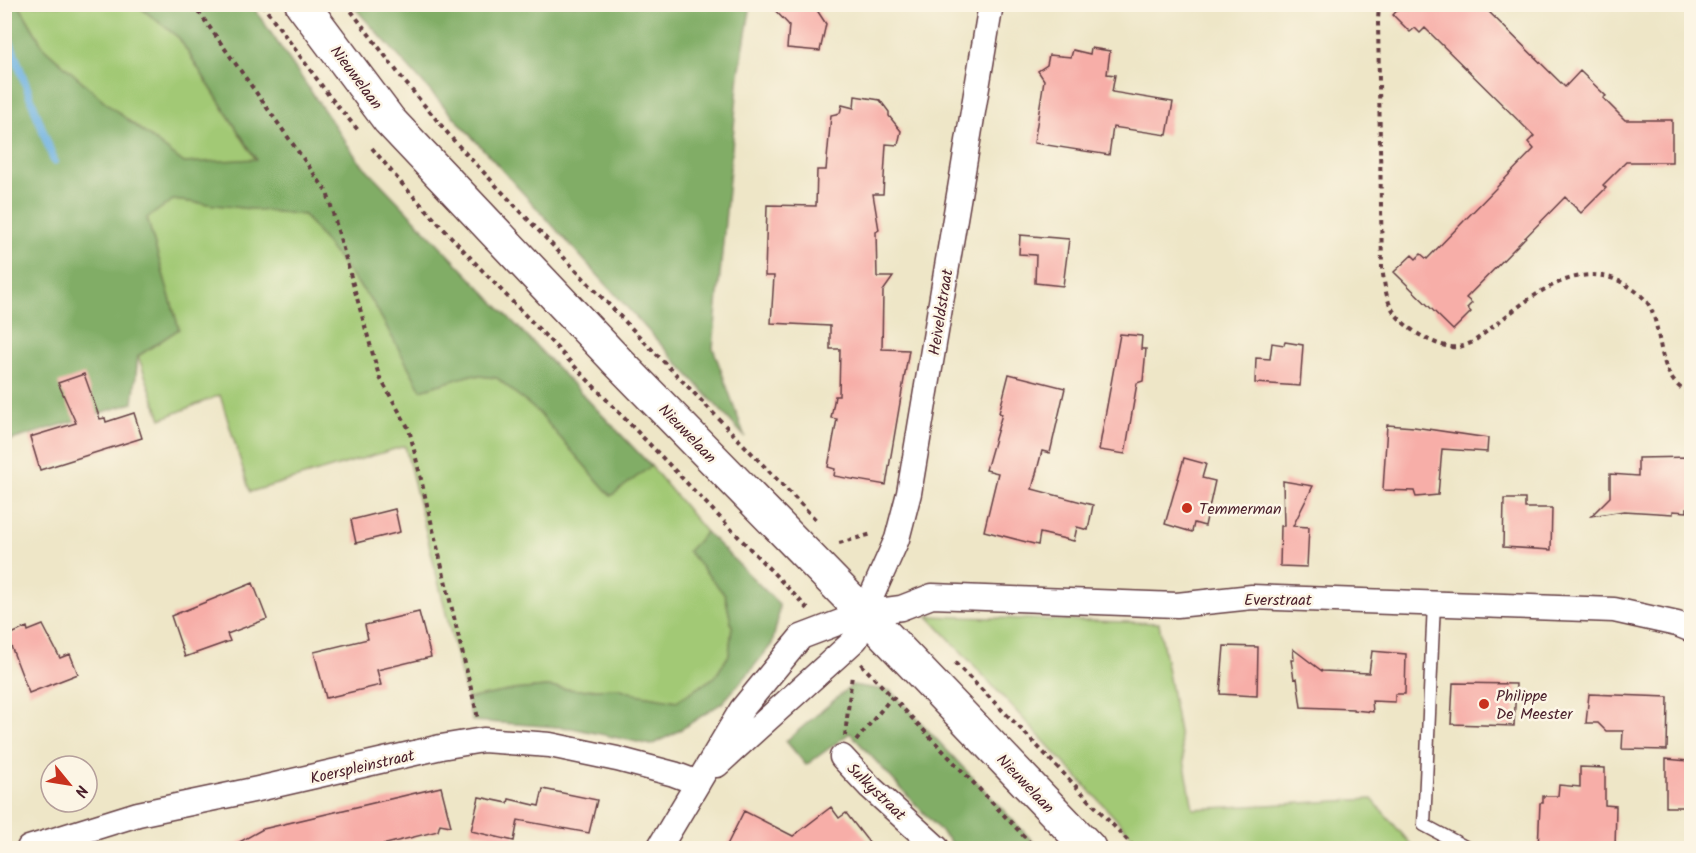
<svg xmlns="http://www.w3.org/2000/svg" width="1696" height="853" viewBox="0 0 1696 853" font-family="Kalam,sans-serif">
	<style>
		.green { fill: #a2c974; stroke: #767450; stroke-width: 1.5 }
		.forest { fill: #81ad66; stroke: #666648; stroke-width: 1.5 }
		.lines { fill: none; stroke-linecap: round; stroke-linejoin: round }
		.stream { stroke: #6bb0e1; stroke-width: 8 }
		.building { fill: #f7aea8 }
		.lane-casing { stroke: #633d42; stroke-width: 15 }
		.street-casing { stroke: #633d42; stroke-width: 27 }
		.primary-casing { stroke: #633d42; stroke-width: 36 }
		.path { stroke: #633d42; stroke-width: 4; stroke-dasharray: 4.5 4.5; stroke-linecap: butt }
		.lane { stroke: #fff; stroke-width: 12 }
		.street { stroke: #fff; stroke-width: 24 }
		.primary { stroke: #fff; stroke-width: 33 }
		.poi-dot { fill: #c8321e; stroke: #fcf5e5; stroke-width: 2 }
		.labels { text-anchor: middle; stroke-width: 5; stroke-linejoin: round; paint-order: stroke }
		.street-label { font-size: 16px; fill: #4a1f2b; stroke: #fcf5e5 }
		.poi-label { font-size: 16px; fill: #4a1f2b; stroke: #fcf5e5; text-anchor: start }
	</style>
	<rect width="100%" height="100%" fill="#fcf5e5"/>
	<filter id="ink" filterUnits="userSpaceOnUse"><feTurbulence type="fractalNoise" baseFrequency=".0167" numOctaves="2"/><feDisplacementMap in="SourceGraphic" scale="12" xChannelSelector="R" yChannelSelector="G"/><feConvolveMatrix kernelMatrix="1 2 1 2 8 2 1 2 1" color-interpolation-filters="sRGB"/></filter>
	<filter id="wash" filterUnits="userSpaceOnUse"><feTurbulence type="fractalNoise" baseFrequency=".008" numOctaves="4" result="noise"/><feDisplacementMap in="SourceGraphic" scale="24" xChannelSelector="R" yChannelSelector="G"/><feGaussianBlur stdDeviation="1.35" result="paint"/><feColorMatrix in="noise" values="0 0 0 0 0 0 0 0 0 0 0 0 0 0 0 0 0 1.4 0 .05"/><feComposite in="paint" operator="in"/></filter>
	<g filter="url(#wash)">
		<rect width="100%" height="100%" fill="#eee6c7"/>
		<path class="green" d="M19 5H137L179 38 256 160 184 163 111 107 44 48Z
			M173 200 304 215 374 304 421 389 471 375 497 378 538 412 611 496 651 466 706 532 689 551 725 595 732 626 729 655 715 677 677 701 636 694 618 688 577 690 546 687 514 690 467 699 405 446 250 492 220 395 161 419 138 356 179 329 147 218Z
			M928 616 1159 623 1193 809 1372 799 1414 848H1143Z"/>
		<path class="forest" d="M251 4 358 160 651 466 611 496 538 412 497 378 471 375 421 390 374 304 304 215 173 200 147 218 179 329 138 356 133 403 5 442V5H19L44 48 111 107 184 163 256 159 179 38 137 5Z
			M352 5H751L739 74 713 348 745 437Z
			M706 532 779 604 778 619 772 644 747 675 722 703 675 733 651 745 572 728 472 721 467 699 514 690 546 687 577 690 618 688 636 694 677 701 715 677 729 655 732 626 725 595 688 551Z
			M852 685 891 691 1039 848H956L850 733 806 765 786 741Z"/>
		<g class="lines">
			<path class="stream" d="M4 26 54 161"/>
		</g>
		<g id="blocks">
			<path class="building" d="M769 4H813L826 24 820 51 787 48 789 25Z
				M1403 4H1481L1565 87 1580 71 1606 96 1603 98 1625 120H1672V162H1626L1603 185 1606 188 1581 213 1565 197 1466 298 1472 303 1467 308 1471 312 1453 330 1394 272 1412 255 1416 259 1421 254 1427 259 1534 149 1528 142 1534 136 1425 28 1420 33 1415 28 1410 32 1393 15Z
				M1091 48 1110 51 1107 74 1115 75 1112 92 1173 102 1167 135 1113 127 1109 155 1034 143 1044 80 1038 71 1047 65 1049 55 1071 57 1073 50 1090 54Z
				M855 96 880 100 889 112V116L901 131 898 145 886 144 883 194H873L879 230 876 232 877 277H893L883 291 882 349 909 350 886 485 834 476 835 469 828 467 837 419 831 418 835 396H839L840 349H830V326L771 323 774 276H765L767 205 816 206 817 170H826L831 115 840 113 842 105 854 108Z
				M1020 235 1069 239 1063 286 1035 283 1036 255 1019 254Z
				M1120 334 1142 336 1141 349H1146L1143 381 1137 383 1125 454 1099 450Z
				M1285 342 1303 345 1300 386 1255 383 1256 358 1270 359 1272 343 1284 345Z
				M84 374 100 419 105 418 106 422 134 413 142 438 40 470 30 437 76 423 58 383Z
				M1009 374 1065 388 1050 453 1042 451 1032 489 1093 505 1088 530 1077 527 1074 541 1040 533 1038 545 984 531 998 473 986 470 1002 414 999 413Z
				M1387 425 1414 427 1488 438 1487 452 1442 449 1438 495 1416 497 1414 491 1383 490Z
				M1692 457V508H1687V512L1673 511V514L1624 511 1591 516 1610 497V474L1638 476V458Z
				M1184 458 1206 464 1202 478 1215 481 1205 526 1194 523 1192 532 1165 524Z
				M1283 481 1313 486 1293 526 1309 527 1307 567 1280 566 1281 526H1284Z
				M1504 499H1525V508H1552L1551 550 1503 547Z
				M395 509 400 532 356 543 351 520Z
				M253 583 267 619 227 634 230 641 185 657 171 616Z
				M419 612 431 657 377 670 381 685 326 698 314 652 368 639 365 625Z
				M43 625 60 658 70 654 78 674 29 693 7 636 27 627 28 631Z
				M1224 646 1258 647 1257 696 1220 694Z
				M1293 649 1322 671 1369 673 1372 651 1406 654 1405 694H1395V702L1372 701 1373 712 1354 710 1353 709 1301 707 1297 678 1294 679 1291 660H1294Z
				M1453 683 1516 684 1514 726 1451 724Z
				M1589 694 1668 697 1667 750 1622 749 1623 731H1606L1598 723H1586Z
				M1666 759 1688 761V766L1692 767V807H1666Z
				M1580 767 1605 768V805L1616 806 1615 849H1538L1540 803H1543V796H1558L1559 785 1580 787Z
				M441 787 451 826 440 824 438 831 366 849H227L263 829Z
				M543 789 597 800 589 833 518 820 514 841 471 831 479 797 508 803 509 799 539 806Z
				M831 807 839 818 846 813 874 849H725L744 811 793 836Z"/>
		</g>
	</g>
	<g filter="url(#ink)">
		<use href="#blocks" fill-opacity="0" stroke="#633d42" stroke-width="1.5"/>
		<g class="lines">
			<g class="lane-casing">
				<path id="lane" d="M1434 603 1424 825 1467 848"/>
			</g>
			<g class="street-casing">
				<path id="street" d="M842 757 870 787 937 848
					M717 765 856 639 864 613 897 539 909 493 991 4
					M29 848 138 814 258 789 441 747 483 740 550 745 617 759 674 774 698 783
					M659 848 742 709 801 637 864 613 901 608 932 596 1177 605 1252 597 1614 610 1677 624 1692 630"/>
			</g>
			<g class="primary-casing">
				<path id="primary" d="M302 4 389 120 618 362 864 613 1089 848"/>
			</g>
			<path class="path" d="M193 4 327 192 379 376 409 429 478 718
				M262 4 330 97 358 130
				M346 4 405 82 455 142 589 284 818 522
				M1379 4 1378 21 1382 268C1384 280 1385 293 1390 305 1399 325 1429 344 1451 347 1459 348 1466 345 1473 342 1514 312 1569 254 1623 283 1634 289 1647 298 1652 311 1663 339 1658 382 1692 394
				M372 148 402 184 480 268 808 609
				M839 543 872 534
				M955 663 1020 728 1135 848
				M861 664 1035 848
				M845 736 852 675
				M856 741 892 697"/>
			<use href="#lane" class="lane"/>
			<use href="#street" class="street"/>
			<use href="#primary" class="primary"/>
		</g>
	</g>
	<g class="poi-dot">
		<circle cx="1187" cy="508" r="6"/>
		<circle cx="1484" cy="704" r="6"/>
	</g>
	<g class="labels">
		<g class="street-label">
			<text transform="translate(357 77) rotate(53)" y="6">Nieuwelaan</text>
			<text transform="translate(940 312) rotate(-81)" y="6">Heiveldstraat</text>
			<text transform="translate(688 433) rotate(46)" y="6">Nieuwelaan</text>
			<text x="1278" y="605">Everstraat</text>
			<text transform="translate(362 766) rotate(-13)" y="6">Koerspleinstraat</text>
			<text transform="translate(1026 783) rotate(46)" y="6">Nieuwelaan</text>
			<text transform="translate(877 791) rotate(44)" y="6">Sulkystraat</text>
		</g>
		<g class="poi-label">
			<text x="1199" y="514">Temmerman</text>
			<text x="1496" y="701">Philippe<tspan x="1496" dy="18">De Meester</tspan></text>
		</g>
	</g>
	<rect width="1696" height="853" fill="none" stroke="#fcf5e5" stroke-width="24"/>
	<g transform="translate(69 784) rotate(120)"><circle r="28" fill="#fcf5e5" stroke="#b59f9b" stroke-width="1.5"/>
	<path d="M0-4.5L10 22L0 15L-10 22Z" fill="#c8321e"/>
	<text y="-9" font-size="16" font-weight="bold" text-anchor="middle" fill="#4a1f2b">N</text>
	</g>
</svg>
